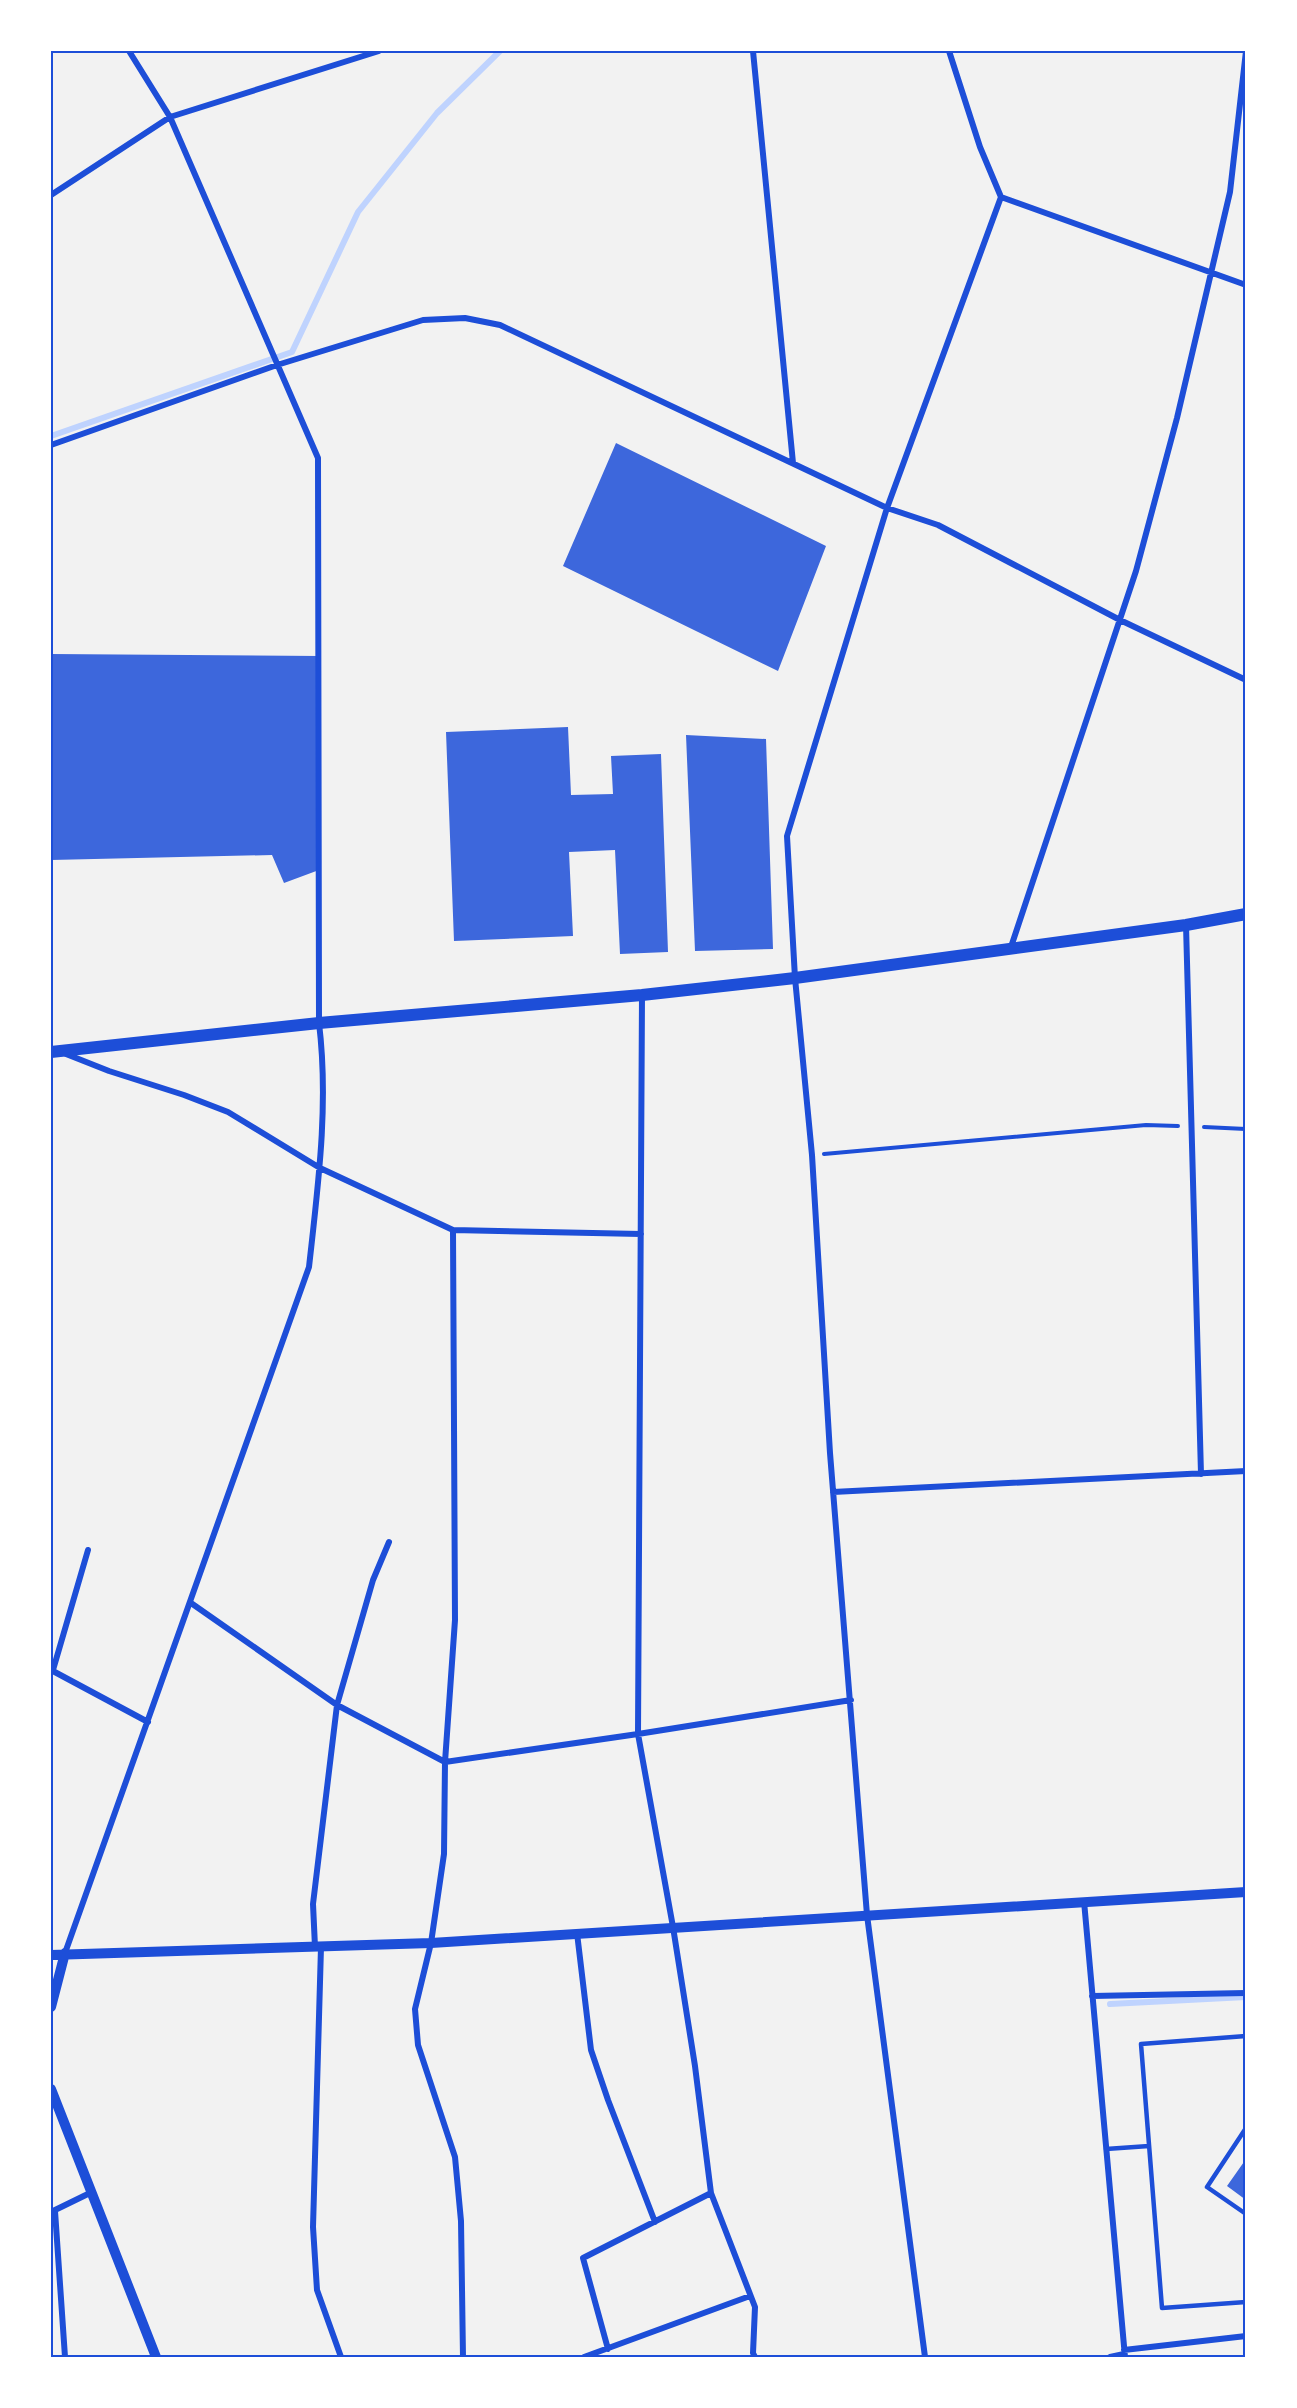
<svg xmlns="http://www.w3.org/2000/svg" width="1297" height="2408" viewBox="0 0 1297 2408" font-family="Rubik,sans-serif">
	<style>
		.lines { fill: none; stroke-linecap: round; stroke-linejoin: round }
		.stream { stroke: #bfd3fe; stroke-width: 6 }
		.building { fill: #3d67dc }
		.path { stroke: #1d4ed8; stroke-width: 4 }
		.service { stroke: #1d4ed8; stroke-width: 4.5 }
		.minor { stroke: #1d4ed8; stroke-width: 6 }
		.tertiary { stroke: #1d4ed8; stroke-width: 10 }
		.secondary { stroke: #1d4ed8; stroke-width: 12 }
		.neatline { fill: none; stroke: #1d4ed8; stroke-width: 2 }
	</style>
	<rect width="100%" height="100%" fill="#f2f2f2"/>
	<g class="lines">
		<path class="stream" d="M51 436 292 352 358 212 437 113 500 51
			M1110 2004 1246 1997"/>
	</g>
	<path class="building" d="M616 443 826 546 778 671 563 566Z
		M51 654 319 656V870L284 883 272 855 51 860Z
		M568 727 571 795 613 794 611 756 661 754 668 952 620 954 615 850 569 852 573 936 454 941 446 732Z
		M686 735 766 739 773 949 695 951Z
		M1246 2159V2200L1227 2186Z"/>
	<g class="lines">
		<path class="path" d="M1204 1127 1246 1129
			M824 1154 1146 1125 1178 1126"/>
		<path class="service" d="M1246 2036 1141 2044 1162 2308 1246 2302
			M1246 2128 1207 2187 1246 2214
			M1106 2149 1149 2146"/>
		<path class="minor" d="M753 51 793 463
			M51 195 170 117 379 51
			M1001 197 1246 285
			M51 445 277 365 423 320 465 318 500 325 887 508 938 525 1120 620 1246 680
			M1186 925 1201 1474
			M1011 947 1136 571 1177 418 1230 192 1246 51
			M642 995 638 1734 673 1927 695 2066 711 2193 755 2307 753 2353 755 2357
			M66 1054 109 1071 184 1095 228 1112 320 1168 453 1230 641 1234
			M453 1230 455 1620 445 1762 444 1854 431 1943 415 2009 418 2045 455 2157 461 2221 463 2357
			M833 1492 1246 1471
			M191 1603 337 1705 445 1762 638 1734 851 1700
			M51 1670 148 1722
			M53 1670 88 1550
			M1084 1901 1125 2357
			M577 1933 591 2050 608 2100 655 2222
			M315 1947 313 1904 337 1705 373 1580 389 1542
			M321 1947 313 2227 317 2290 341 2357
			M65 1953 309 1267C318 1186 329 1104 319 1023L318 458 170 117 129 51
			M1092 1996 1246 1993
			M53 2211 92 2192
			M55 2211 65 2357
			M608 2349 583 2258 711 2193
			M1124 2350 1246 2336
			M584 2357 750 2296
			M925 2357 867 1915 830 1453 812 1155 795 978 787 836 887 508 1001 197 980 147 949 51
			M1110 2357 1124 2354"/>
		<path class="tertiary" d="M51 1955 431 1943 1246 1892
			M51 2007 65 1953
			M51 2089 156 2357"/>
		<path class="secondary" d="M51 1052 319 1023 642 995 795 978 1186 925 1246 914"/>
	</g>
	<rect width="1297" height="2408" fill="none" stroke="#ffffff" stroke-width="105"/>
	<rect x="52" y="52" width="1192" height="2304" class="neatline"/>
</svg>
